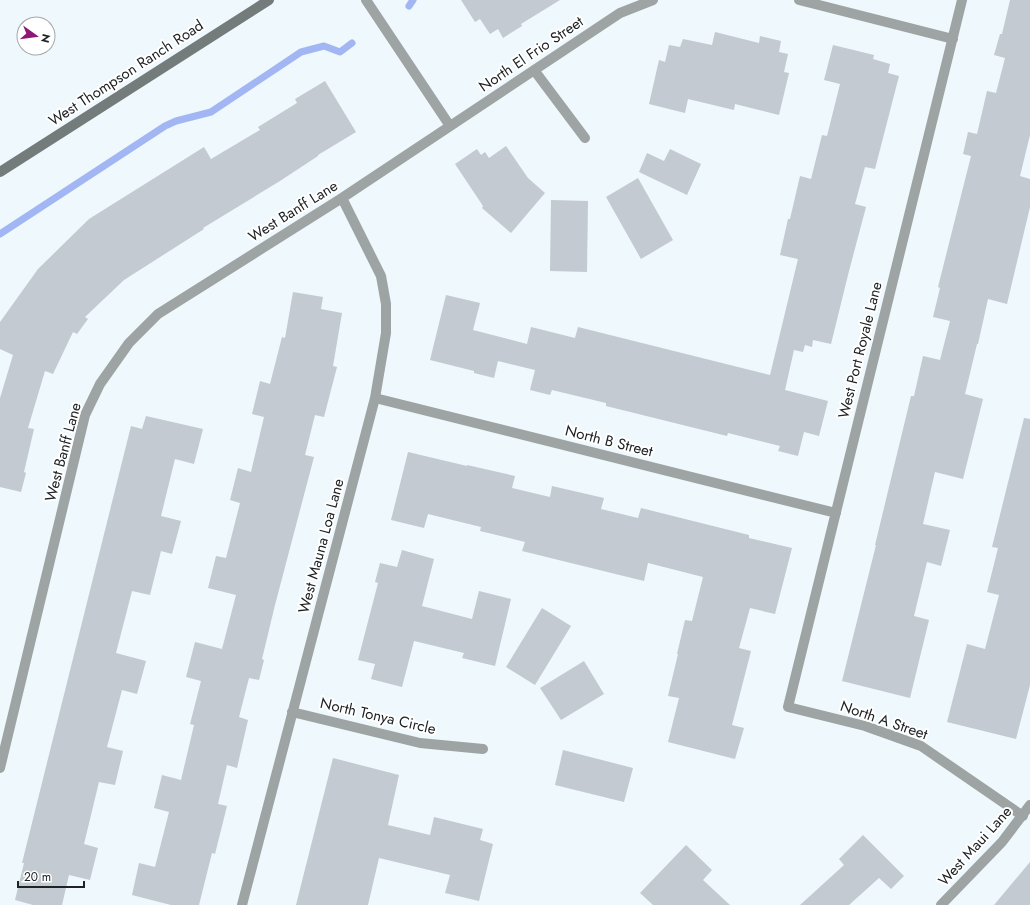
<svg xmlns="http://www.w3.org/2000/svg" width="1030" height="905" viewBox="0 0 1030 905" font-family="Jost,sans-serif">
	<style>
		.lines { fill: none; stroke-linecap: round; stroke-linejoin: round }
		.stream { stroke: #a2b6f4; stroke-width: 7 }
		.building { fill: #c3cad1 }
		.street { stroke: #9ea3a3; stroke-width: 10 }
		.secondary { stroke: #747b7b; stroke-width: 10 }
		.labels { text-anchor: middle; stroke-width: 4; stroke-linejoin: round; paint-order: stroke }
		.street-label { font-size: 15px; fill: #202325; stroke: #fff }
	</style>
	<rect width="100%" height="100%" fill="#eef8fd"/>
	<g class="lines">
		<path class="stream" d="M409 6 413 0
			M0 234 165 126 176 121 211 112 301 52 324 46 340 52 352 43"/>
	</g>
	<path class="building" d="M461 0H560L521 24 522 26 503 38 498 29 490 34 480 19 475 22Z
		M1010 0H1030V135L1020 176 1030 179V207L1007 304 988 299 978 344H977L965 394 983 399 963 479 935 472 923 524 950 530 941 566 927 562 914 616 929 620 910 698 842 681 876 545H875L911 396H914L923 356 940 360 950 321 933 317 940 288 938 287 971 156 963 154 968 132 977 134 987 91 996 93 1005 58 994 55 1000 34H1002Z
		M715 32 759 43 760 36 781 41 779 52 788 54 784 72 789 73 779 115 735 104 734 110 688 99 685 113 649 104 659 60 665 62 669 45 680 47 683 39 712 45Z
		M833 45 874 55 873 59 890 64 888 73 899 76 875 169 865 167 855 204 866 207 849 271 831 344 813 340 812 347 805 345 803 352 794 350 785 390 828 401 819 436 804 432 798 456 778 451 780 446 728 433 727 436 606 406V403L552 390 550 395 530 390 535 370 498 361 494 378 474 373V371L430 360 446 295 480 303 473 330 527 344 531 327 575 338 578 327 770 375 798 259 780 255 788 219H790L800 176 811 179 822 135 827 136 840 84 824 80Z
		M325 81 356 132 318 155V156L280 181 203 228 204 229 124 280 85 317 88 319 77 334 73 332 53 374 45 371 28 428 34 429 24 472 26 473 21 492 0 487V398L13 355 0 349V322L38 269 89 219 204 147 211 159 260 130 258 127 297 103 295 99Z
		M506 146 528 178 545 193 511 233 482 208 483 206 455 164 477 149 481 155 485 152 489 158Z
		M670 149 701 164 687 195 639 172 647 153 664 161Z
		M638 178 673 240 641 259 606 197Z
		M551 200 588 201 587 272 550 271Z
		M293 292 323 297 321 309 342 313 333 366 337 367 324 417 315 415 305 455 314 457 275 605 262 659 264 660 259 680 249 678 239 717 248 720 237 768 227 765 218 804 227 806 215 854 212 853 199 905H171L132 895 139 863 155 867 169 812 154 808 162 775 181 780 194 725 190 724 201 681 186 677 195 642 222 649 236 595 208 588 216 556 226 558 240 503 230 500 238 468 251 472 264 417 252 414 260 381 270 384 282 337 285 338Z
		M146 416 203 429 194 464 175 459 161 516 181 521 172 554 161 551 150 595 132 591 116 653 146 661 137 694 122 690 107 747 123 751 115 785 99 782 84 844 98 848 90 880 69 875 62 905H33L15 900 24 863H22L131 426 142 429Z
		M1024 418 1030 419V685L1016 739 947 722 967 644 985 649 999 595 987 592 998 548 992 547Z
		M408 452 467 466V465L515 476 512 488 550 497 552 486 604 498 601 509 638 518 641 508 749 535V538L792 548 775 614 750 608 739 648 751 651 732 725 744 728 735 759 668 742 679 698 668 696 678 654H677L685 620 692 621 703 577 648 563 644 581 522 551 525 542 480 531 481 527 428 514 424 528 391 520Z
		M402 550 434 559 422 606 472 619 479 591 511 599 495 666 462 658 464 653 414 641 402 687 371 679 375 664 358 660 378 583 375 582 380 563 397 567Z
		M542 608 571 626 535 685 506 667Z
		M584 661 604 694 561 720 540 688Z
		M563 750 633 768 624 802 555 785Z
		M333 758 399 775 388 825 430 835 434 817 483 829 480 840 493 844 479 901 445 893 450 875 379 858 368 905H296Z
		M863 835 904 876 891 889 879 878 849 905H800L844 865 839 859Z
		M686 845 712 870 703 880 730 905H653L640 893Z
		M1030 862V905H994Z"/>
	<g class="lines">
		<path class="street" d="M366 0 450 126
			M799 0 953 39
			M962 0 788 707 865 726 921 746 1023 816
			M534 70 585 138
			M375 398 836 513
			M292 712 420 743 483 749
			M0 768 85 415 100 384 129 343 158 314 342 198 620 13 653 0
			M242 905 375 398 386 333V304L381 276 342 198
			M941 905 1002 842 1030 805"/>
		<path class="secondary" d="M0 172 269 0"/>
	</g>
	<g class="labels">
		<g class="street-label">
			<text transform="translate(531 54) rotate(-34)" y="5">North El Frio Street</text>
			<text transform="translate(126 73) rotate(-33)" y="5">West Thompson Ranch Road</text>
			<text transform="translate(293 211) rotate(-32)" y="5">West Banff Lane</text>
			<text transform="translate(860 350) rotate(-76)" y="5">West Port Royale Lane</text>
			<text transform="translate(609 441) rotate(14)" y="5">North B Street</text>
			<text transform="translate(63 452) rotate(-75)" y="5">West Banff Lane</text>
			<text transform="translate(321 546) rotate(-75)" y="5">West Mauna Loa Lane</text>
			<text transform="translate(378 716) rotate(13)" y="5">North Tonya Circle</text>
			<text transform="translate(884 720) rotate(19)" y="5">North A Street</text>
			<text transform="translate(975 846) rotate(-48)" y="5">West Maui Lane</text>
		</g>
	</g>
	<g transform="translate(36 36) rotate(104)"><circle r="19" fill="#ffffff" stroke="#a6a7a8"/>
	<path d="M0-3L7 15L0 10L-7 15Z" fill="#8f1775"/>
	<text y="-6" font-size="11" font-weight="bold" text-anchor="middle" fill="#202325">N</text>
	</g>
	<path d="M18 881v6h66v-6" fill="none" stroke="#202325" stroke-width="2"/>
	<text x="24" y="881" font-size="12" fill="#202325" stroke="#ffffff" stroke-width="3" paint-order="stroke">20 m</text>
</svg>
